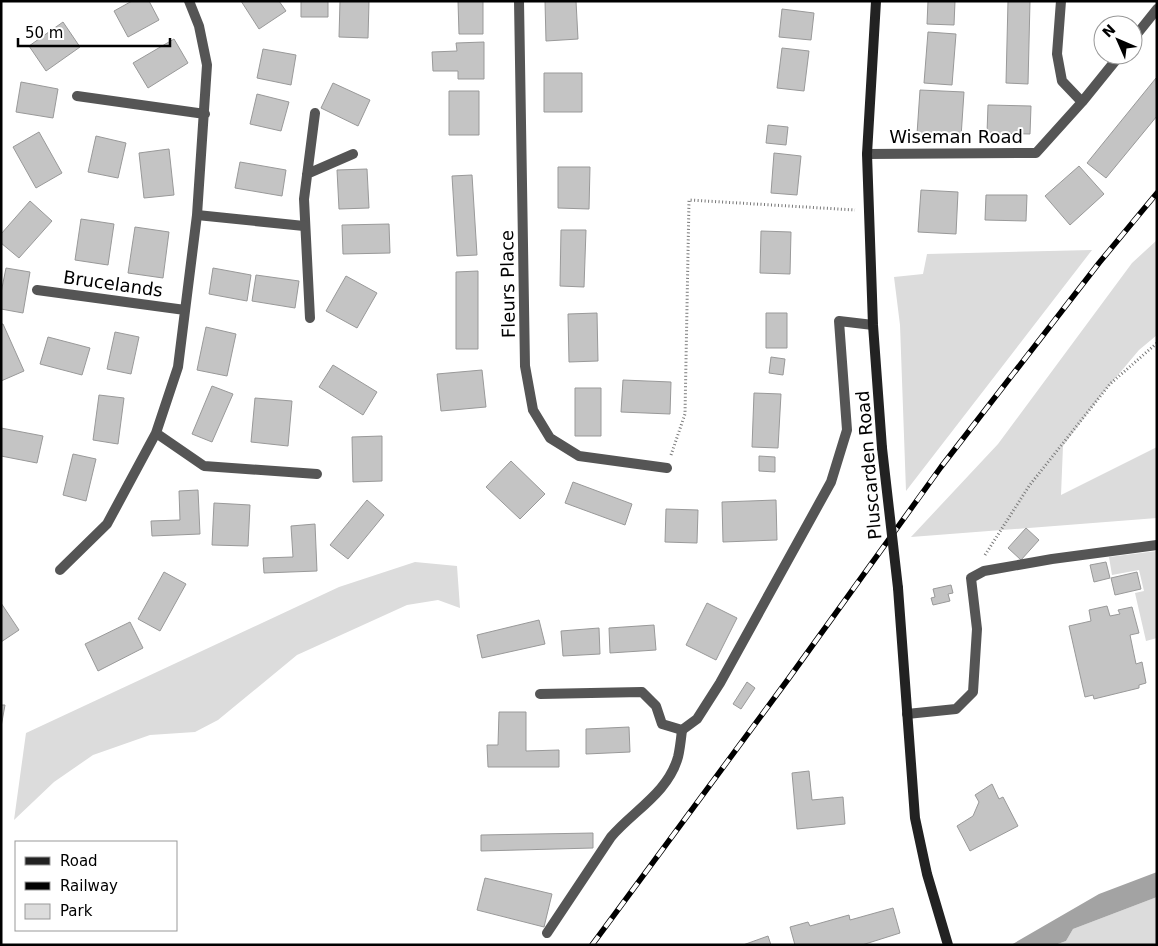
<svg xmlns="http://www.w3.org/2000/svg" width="1158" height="946" viewBox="0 0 1158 946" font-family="'DejaVu Sans',sans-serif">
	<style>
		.green { fill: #dcdcdc }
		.water { fill: #a3a3a3 }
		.building { fill: #c4c4c4; stroke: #999 }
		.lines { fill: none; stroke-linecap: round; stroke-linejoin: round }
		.path { stroke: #777; stroke-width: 3; stroke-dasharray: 1 2.5; stroke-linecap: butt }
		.lane { stroke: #555; stroke-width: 10 }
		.street { stroke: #555; stroke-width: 10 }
		.secondary { stroke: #222; stroke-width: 10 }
		.rail-casing { stroke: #000; stroke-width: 5.5 }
		.rail { stroke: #fff; stroke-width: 4; stroke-dasharray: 11; stroke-linecap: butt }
		.secondary-bridge { stroke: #222; stroke-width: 10 }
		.labels { text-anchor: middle; stroke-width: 4; stroke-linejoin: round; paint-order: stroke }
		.street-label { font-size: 18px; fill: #000; stroke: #fff }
	</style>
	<rect width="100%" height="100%" fill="#fff"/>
	<path class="green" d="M1157 240V335L1139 350 1102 394 1063 446 1061 495 1157 447V518L911 537 998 444 1132 263Z
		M1092 250 906 491 900 325 894 277 923 274 927 254Z
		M1157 551V638L1146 641 1135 593 1144 591 1139 570 1112 575 1109 557Z
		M415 562 457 566 460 608 438 600 407 605 297 655 218 720 195 732 150 735 93 755 54 782 14 820 26 733 339 587Z
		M1157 897V945H1055L1066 941 1073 929Z"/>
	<path class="water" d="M1157 872V897L1073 929 1066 941 1055 945H1011L1099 894Z"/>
	<path class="building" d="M132 1H149L159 20 128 37 114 11Z
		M241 1H279L286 11 259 29Z
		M301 1H328V17H301Z
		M340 1H369L368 38 339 37Z
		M458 1H483V34H459Z
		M545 1H576L578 39 546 41Z
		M928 1H955L954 25 927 24Z
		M1008 1H1030L1028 84 1006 83Z
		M782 9 814 13 811 40 779 37Z
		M63 22 80 47 46 71 29 46Z
		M928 32 956 34 952 85 924 83Z
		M174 39 188 63 148 88 133 63Z
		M484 42V79H458V71H433L432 52 457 51 456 43Z
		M782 48 809 51 804 91 777 88Z
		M263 49 296 55 291 85 257 78Z
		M544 73H582V112H544Z
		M1156 78 1157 116 1106 178 1087 163Z
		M21 82 58 89 53 118 16 112Z
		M333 83 370 100 358 126 321 108Z
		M920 90 964 92 961 137 917 134Z
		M449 91H479V135H449Z
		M257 94 289 102 281 131 250 124Z
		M988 105 1031 106 1030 134 987 133Z
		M768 125 788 127 786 145 766 143Z
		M39 132 62 173 36 188 13 147Z
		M96 136 126 143 118 178 88 172Z
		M169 149 174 195 144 198 139 153Z
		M774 153 801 156 797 195 771 193Z
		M240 162 286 170 282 196 235 188Z
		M1079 166 1104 194 1070 225 1045 196Z
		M558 167H590L589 209 558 208Z
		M367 169 369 208 339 209 337 170Z
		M472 175 477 255 457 256 452 176Z
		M921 190 958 192 956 234 918 232Z
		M986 195H1027L1026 221 985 220Z
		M30 201 52 221 19 258 1 243V234Z
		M81 219 114 224 108 265 75 260Z
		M389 224 390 253 343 254 342 225Z
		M135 227 169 232 163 278 128 273Z
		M561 230H586L584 287 560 286Z
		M761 231 791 232 790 274 760 273Z
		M6 268 30 272 23 313 1 309V293Z
		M213 268 251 275 247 301 209 294Z
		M478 271V349H456V272Z
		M256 275 299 281 295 308 252 301Z
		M346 276 377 293 357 328 326 311Z
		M597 313 598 361 569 362 568 314Z
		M766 313H787V348H766Z
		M1 324H3L24 371 1 381Z
		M206 327 236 334 227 376 197 370Z
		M115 332 139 337 131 374 107 369Z
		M48 337 90 348 82 375 40 364Z
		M771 357 785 359 783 375 769 373Z
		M333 365 377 392 363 415 319 387Z
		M482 370 486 407 441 411 437 374Z
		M623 380 671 382 670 414 621 412Z
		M212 386 233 394 212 442 192 434Z
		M575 388H601V436H575Z
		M754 393 781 394 778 448 752 447Z
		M99 395 124 398 118 444 93 440Z
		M255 398 292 401 288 446 251 442Z
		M1 428 43 436 37 463 1 456Z
		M382 436V481L353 482 352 437Z
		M73 454 96 459 86 501 63 495Z
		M759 456 775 457V472L759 471Z
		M511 461 545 494 520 519 486 487Z
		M573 482 632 504 625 525 565 503Z
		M198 490 200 534 152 536 151 521 180 520 179 491Z
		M367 500 384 515 348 559 330 545Z
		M776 500 777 540 723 542 722 502Z
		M214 503 250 505 248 546 212 545Z
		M666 509 698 510 697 543 665 542Z
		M315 524 317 571 264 573 263 558 293 557 291 526Z
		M1026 528 1039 540 1021 560 1008 548Z
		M1106 562 1110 578 1094 582 1090 565Z
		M164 572 186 584 160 631 138 619Z
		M1137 572 1141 589 1115 595 1111 578Z
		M951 585 953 593 948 594 950 601 933 605 931 598 935 597 933 589Z
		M1 603 19 630 1 642Z
		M707 603 737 618 716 660 686 645Z
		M1107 606 1110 616 1120 614 1118 610 1132 607 1139 633 1130 635 1136 664 1142 662 1146 683 1139 685V688L1094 699 1093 695 1085 697 1069 626 1091 621 1089 610Z
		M539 620 545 644 482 658 477 635Z
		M130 622 143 648 98 671 85 644Z
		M654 625 656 650 610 653 609 628Z
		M599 628 600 654 563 656 561 631Z
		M747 682 755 688 741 709 733 704Z
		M1 705H5L1 727Z
		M499 712H526V751L559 750V767H488L487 745H498Z
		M629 727 630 752 586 754V729Z
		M809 771 812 800 843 797 845 824 797 829 792 773Z
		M992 784 999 799 1003 797 1018 826 970 851 957 826 973 816 979 802 975 795Z
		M593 833V848L481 851V835Z
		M485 878 552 894 544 927 477 910Z
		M893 908 900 933 862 945H795L790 927 808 922 810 926 849 915 850 920Z
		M768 936 771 945H743Z"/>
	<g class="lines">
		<path class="path" d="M671 455 685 414 689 200 855 210
			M985 555 1029 486 1110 384 1157 343"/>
		<path class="lane" d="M307 174 353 154
			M310 318 304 199 315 113
			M547 933 611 837C633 811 668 793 678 757 680 749 681 739 682 730"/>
		<path class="street" d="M519 1 525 366 533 410 550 438 579 456 667 468
			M1061 1 1057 54 1062 81 1082 102
			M1133 39 1157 9
			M77 96 205 114
			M867 154 1036 153 1082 102 1120 55
			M197 215 304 226
			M37 290 185 310
			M156 433 204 466 317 474
			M60 570 107 524 156 433 178 367 197 215 207 65 199 26 189 1
			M540 694 642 692 656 706 662 724 682 730 697 719 720 683 831 482 847 430 839 321 873 325
			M907 714 956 709 973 692 977 629 971 578 984 571 1052 559 1157 545"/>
		<path class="secondary" d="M876 1 867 154 873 325 882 448
			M898 588 915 818 927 874 948 945"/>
		<g class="rail-casing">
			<path id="rail" d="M592 945 789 678 941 467 1099 263 1157 193"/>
		</g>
		<use href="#rail" class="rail"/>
		<path class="secondary-bridge" d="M882 448 898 588"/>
	</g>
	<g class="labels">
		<g class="street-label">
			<text x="956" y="143">Wiseman Road</text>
			<text transform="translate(113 284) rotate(8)" y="6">Brucelands</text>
			<text transform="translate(508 284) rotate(-91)" y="6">Fleurs Place</text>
			<text transform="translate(869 465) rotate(-95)" y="6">Pluscarden Road</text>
		</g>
	</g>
	<rect width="1158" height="946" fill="none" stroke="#000000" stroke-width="5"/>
	<rect x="15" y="841" width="162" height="90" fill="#ffffff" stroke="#999999"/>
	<rect x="25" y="857" width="25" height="8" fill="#222222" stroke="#999999"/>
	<text x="60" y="866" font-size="15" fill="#000000">Road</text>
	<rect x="25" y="882" width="25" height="8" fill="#000000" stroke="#999999"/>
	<text x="60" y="891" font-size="15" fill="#000000">Railway</text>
	<rect x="25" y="904" width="25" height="15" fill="#dcdcdc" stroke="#999999"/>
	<text x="60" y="916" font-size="15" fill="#000000">Park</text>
	<g transform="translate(1118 40) rotate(315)"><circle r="24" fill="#ffffff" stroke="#999999"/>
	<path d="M0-4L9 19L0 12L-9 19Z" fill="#000000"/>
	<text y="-8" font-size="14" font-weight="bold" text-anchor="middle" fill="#000000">N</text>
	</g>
	<path d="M18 38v8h152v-8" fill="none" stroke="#000000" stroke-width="2.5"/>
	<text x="25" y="38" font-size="15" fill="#000000" stroke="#ffffff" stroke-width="4" paint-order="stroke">50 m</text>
</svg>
